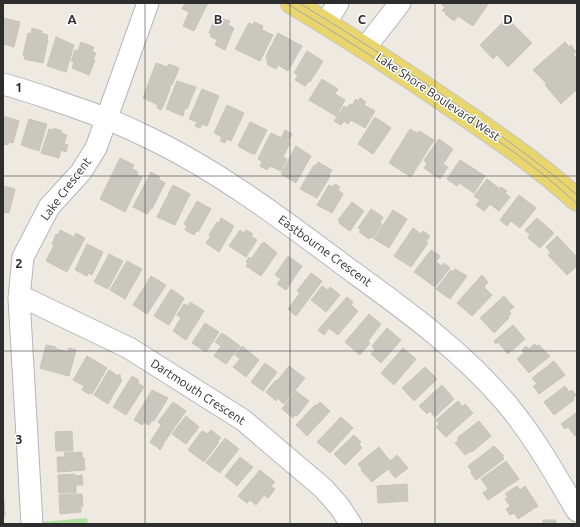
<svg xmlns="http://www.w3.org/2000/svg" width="580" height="527" viewBox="0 0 580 527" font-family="Ubuntu,sans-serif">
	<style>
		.green { fill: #b1e0a2 }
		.building { fill: #cac7bf; stroke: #c9c5bb }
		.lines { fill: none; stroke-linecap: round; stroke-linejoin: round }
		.minor-casing { stroke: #b4b6bf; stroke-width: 23 }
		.major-casing { stroke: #c8c8c8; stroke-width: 24 }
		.minor { stroke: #fff; stroke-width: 21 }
		.major { stroke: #e8d66c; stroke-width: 22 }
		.tram { stroke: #a4a5b6; stroke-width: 1 }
		.grid { fill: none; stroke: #2d2d2d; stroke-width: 1; stroke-opacity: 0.55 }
		.labels { text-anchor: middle; stroke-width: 3; stroke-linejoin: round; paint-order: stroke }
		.street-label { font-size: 12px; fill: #2d2d2d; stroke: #fff }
		.grid-label { font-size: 13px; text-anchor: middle; font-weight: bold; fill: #2d2d2d; stroke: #fff; stroke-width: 3; stroke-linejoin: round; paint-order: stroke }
	</style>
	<rect width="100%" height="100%" fill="#eee9e1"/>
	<path class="green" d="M87 518 88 524H41V522Z"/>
	<path class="building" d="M185 3H208L194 31 183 26 189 12 182 9Z
		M442 3H489L473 26 458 16 454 21 445 14 446 13 442 10 445 7 441 4Z
		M218 17 230 21 228 25 234 28 225 50 215 45 217 40 210 36 211 34 209 33 214 21 216 22Z
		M4 18 20 22 14 47 3 44Z
		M507 18 532 43 508 67 497 55 493 59 480 45Z
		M254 22 263 26 262 30 273 35 260 61 235 49 249 23 253 25Z
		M32 28 42 31 41 33 48 35 47 40H48L43 63 24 59 25 56 23 55 28 33 31 34Z
		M278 33 302 46 288 71 278 65 276 69 268 65 266 56Z
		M56 37 74 45 66 72 47 66Z
		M81 42 94 47 92 51 96 53 93 59 95 60 89 75 72 68 74 62 71 61 75 50 78 51Z
		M565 42 569 47 571 45 576 52 573 54 577 59V89L561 104 545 85 547 84 533 70Z
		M307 51 323 61 310 82 309 81 305 86 295 80 298 75 294 73Z
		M156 63 167 67 169 64 179 68 172 85 171 84 169 89H170L163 107H162L161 110 157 108 158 105 143 98Z
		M322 79 338 89 335 94 345 100 336 116 309 100Z
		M177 81 196 87 187 109 185 108 183 116 166 109Z
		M202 89 219 96 207 126 202 124 200 128 195 126 197 122 189 119Z
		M360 98 366 102 364 105 375 111 365 128 351 120 348 124 344 121 341 125 334 121 344 106 347 108 350 104 352 105 356 99 358 101Z
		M227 105 244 113 231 141 227 139 225 143 220 141 222 137 214 133Z
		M3 116 19 121 13 143 9 142 8 145 3 144Z
		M375 117 391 128 373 154 358 144Z
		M29 119 47 124 39 151 21 145Z
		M250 122 267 130 255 154 252 153V154L238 146Z
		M54 128 62 131 61 133 67 135 64 144 68 145 66 152 61 150 59 158 41 153 49 129 53 130Z
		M410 129 417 133 419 131 434 140 411 177 389 163Z
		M285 130 292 134 288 142 290 143 283 157 287 159 281 171 270 166 267 170 260 166 262 161 258 159 271 133 281 138Z
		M439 139 453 149 443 164 448 167 440 179 424 168 427 164 424 160Z
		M296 146 311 156 296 183 281 174Z
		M120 158 134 165 132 169 138 172 137 175 142 177 125 212 100 199Z
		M460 160 485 176 474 193 459 183 457 186 447 179Z
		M318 162 332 170 329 175 330 176 317 198 300 189 314 165 315 166Z
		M151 172 160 177 158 179 165 183 152 209 151 208 147 214 133 207Z
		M487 179 500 189 501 187 507 191 505 193 510 197 499 211 490 204 484 211 476 205 480 200 474 196Z
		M335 184 340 187 338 190 343 194 332 213 317 205 329 185 333 187Z
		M173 185 190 194 175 225 157 217Z
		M3 186 15 189 9 213 3 212Z
		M519 195 536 208 520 228 511 221 507 226 500 220Z
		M197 201 211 209 198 232 196 231 194 235 185 230 187 226 184 224Z
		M352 202 364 211 350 231 339 223 340 221 338 220Z
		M371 209 383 217 380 223 382 224 373 238 371 237 369 239 359 232 361 230 358 228Z
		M393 210 407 219 389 248 374 239Z
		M221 218 234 226 219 252 206 243 211 236 209 235 217 222 219 223Z
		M537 218 554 233 540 248 528 238 530 235 525 230Z
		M413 228 421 234 423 231 430 236 426 241 428 243 411 267 394 256Z
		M60 230 74 237 76 233 85 238 67 272 46 261 54 245 52 244 56 234 58 235Z
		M240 230 244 233 246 230 253 234 251 236 257 240 246 257 229 246Z
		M557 236 577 257V266L567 275 548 255 551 253 546 247Z
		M264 242 277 253 261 276 246 266 248 263 246 262 249 257 251 259 262 243 263 244Z
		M87 244 103 252 92 275 88 273 87 276 75 270Z
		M431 250 440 256 436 262 442 266 444 263 450 268 435 287 414 272Z
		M109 254 123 261 108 289 94 282Z
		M288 256 302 266 286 290 277 284 281 279 275 275Z
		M127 261 142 269 125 299 110 290Z
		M455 269 467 276 450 299 436 289 451 270 452 272Z
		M311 273 322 281 296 316 288 309 300 293 297 291Z
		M482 275 488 282 484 287 492 295 472 316 457 303Z
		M151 276 166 285 147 314 133 305Z
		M322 286 328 290 330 287 340 295 326 312 311 300Z
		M171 289 184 298 169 325 154 316Z
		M504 296 514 307 509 311 511 314 508 317 509 318 494 333 480 318Z
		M347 297 353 302 351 305 358 311 338 335 329 328 324 335 318 330Z
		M190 302 204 311 186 340 173 331 181 318 177 315 184 304 188 306Z
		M369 314 381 324 368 341 370 343 360 355 345 342Z
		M205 323 219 332 206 352 192 343Z
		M513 325 525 339 508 354 498 342 496 344 494 341Z
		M387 328 401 340 381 363 371 354 375 350 372 346Z
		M222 333 240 346 226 364 214 356 221 346 215 342Z
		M534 344 537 346 539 345 550 356 529 373 517 359 524 353 522 350 526 346 529 349Z
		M46 345 56 347V349L60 350 54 372 40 368Z
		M242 346 259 360 246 377 233 367 240 359 235 355Z
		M69 348 76 350 69 376 54 372 60 350 68 352Z
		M403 348 416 359 394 385 381 373Z
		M87 356 107 368 92 394 90 393 89 394 82 390 84 386 73 380Z
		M554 361 565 375 539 394 533 386 537 384 532 378Z
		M265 363 277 372 263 391 251 382Z
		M289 366 305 378 284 404 277 398 276 401 266 392 276 380 277 381Z
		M425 367 437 379 414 401 402 388Z
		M109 370 118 376 119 374 121 376 120 378 122 380 108 404 94 395Z
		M132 376 137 379 139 381 138 383 144 387 126 415 113 407Z
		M442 385 454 399 435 417 430 411 427 414 419 406Z
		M565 386 569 392 572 390 576 395 573 398 574 400 554 415 544 402Z
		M152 390 168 398 154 421 152 420 149 425 144 422 142 425 134 420Z
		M296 391 309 401 297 416 295 415 293 418 282 409Z
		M458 401 463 407 465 404 473 413 446 437 436 427 439 424 436 420Z
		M173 402 186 411 163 444H164L160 450 157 447 160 443 159 442 156 447 150 442 161 425 158 422Z
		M320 402 330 411 307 436 296 425 315 405 316 406Z
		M577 412V434L575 436 568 427 565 429 561 424Z
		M186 416 199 427 186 444 172 434Z
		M341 417 353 428 330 453 317 442Z
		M479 421 491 436 472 452 471 451 465 455 455 443 459 440 457 438Z
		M211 430 221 438 218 441 219 442 204 462 188 450 201 432 203 431 207 434Z
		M72 431 73 451H56L55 432Z
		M354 435 361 442 359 444 362 448 345 465 334 454Z
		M225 438 239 449 220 473 206 463Z
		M494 446 504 456 502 457 504 459 476 480 471 473 472 472 468 466Z
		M379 447 390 461 397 455 408 468 395 478 388 469 372 482 361 470 362 469 358 464Z
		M82 452V458H84L85 470 58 472 57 457H65L64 453Z
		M240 457 253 467 237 486 225 476Z
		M506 461 519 479 488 500 483 493 488 489 481 479Z
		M260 470 275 482 271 486 275 489 268 498 264 495 256 505 250 500 247 503 238 496Z
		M75 474V476L82 475 83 485H76V493H59L58 475Z
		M407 484 408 501 378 503 377 486Z
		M517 486 520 490 525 486 538 506 518 519 514 513 510 515 506 509 510 506 505 499 508 497 505 494Z
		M82 494 83 506H81V512L60 514 59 495Z
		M3 500H4L5 516H3Z
		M543 520H556V524H543Z"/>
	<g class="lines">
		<g class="minor-casing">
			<path id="minor" d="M326 23 338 3
				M365 48 400 3
				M3 84C18 88 33 93 48 98 80 109 111 119 141 134 217 169 286 222 353 272 408 312 462 351 506 403 534 436 555 474 577 511
				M19 298 29 300 129 348 243 420 323 488 339 506 351 524
				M32 524 19 298 23 257 49 207 81 172 96 148 148 3"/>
		</g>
		<g class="major-casing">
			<path id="major" d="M292 3C349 37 404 73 458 110 499 138 540 166 577 200"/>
		</g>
		<use href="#minor" class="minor"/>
		<use href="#major" class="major"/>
		<path class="tram" d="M286 3C343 37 398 73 453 110 496 139 539 168 577 204
			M299 3C357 38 414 75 470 114 507 140 543 166 577 195"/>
	</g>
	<path class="grid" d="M145 3V524M290 3V524M435 3V524M3 176H577M3 351H577"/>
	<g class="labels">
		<g class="street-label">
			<text transform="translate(438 97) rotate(34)" y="4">Lake Shore Boulevard West</text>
			<text transform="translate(66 189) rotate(-53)" y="4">Lake Crescent</text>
			<text transform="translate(325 251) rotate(36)" y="4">Eastbourne Crescent</text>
			<text transform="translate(198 392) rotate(33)" y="4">Dartmouth Crescent</text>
		</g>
	</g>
	<g class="grid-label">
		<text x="72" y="24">A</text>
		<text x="218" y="24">B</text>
		<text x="362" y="24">C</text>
		<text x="508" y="24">D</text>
		<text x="19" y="92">1</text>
		<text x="19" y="268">2</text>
		<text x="19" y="444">3</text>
	</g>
	<rect width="580" height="527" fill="none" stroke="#2d2d2d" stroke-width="8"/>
</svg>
